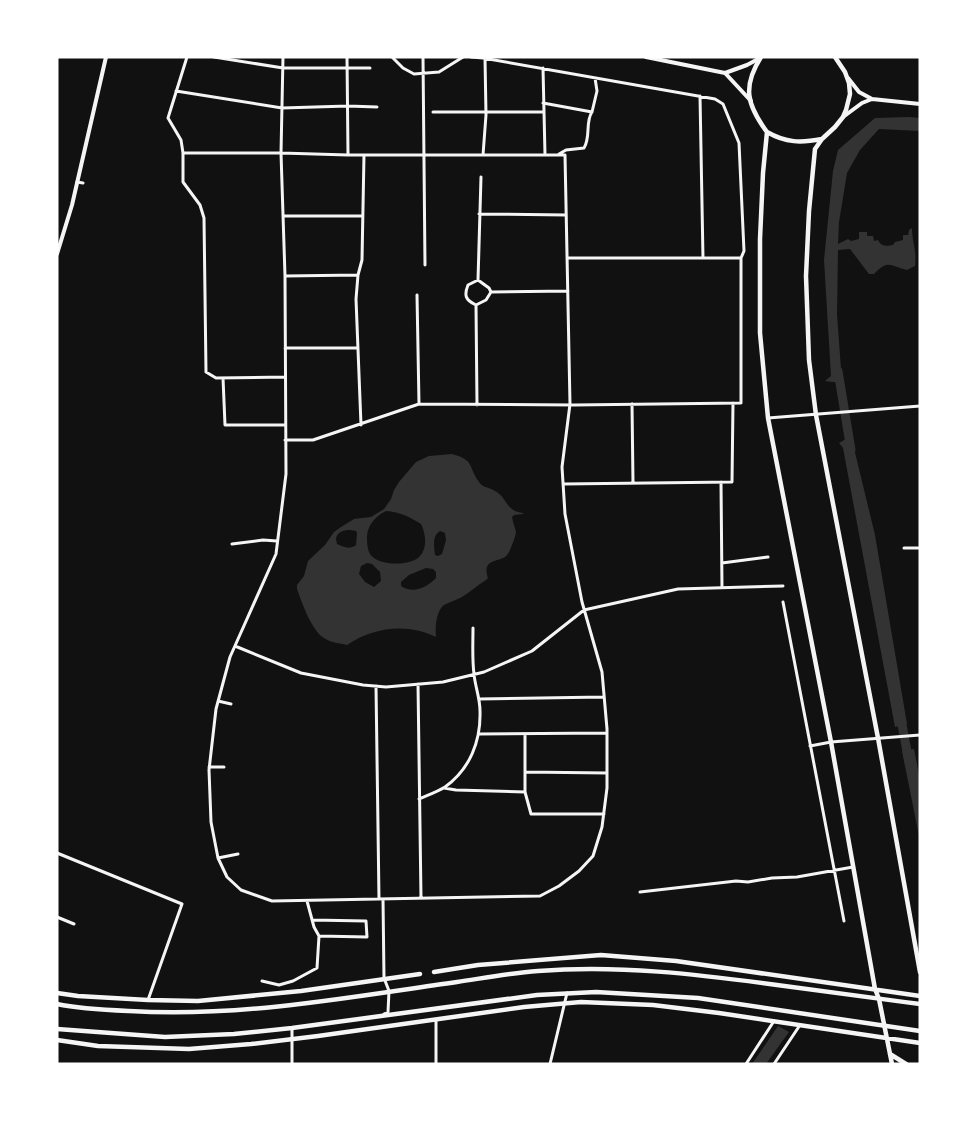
<svg xmlns="http://www.w3.org/2000/svg" width="977" height="1121" viewBox="0 0 977 1121" font-family="Barlow,sans-serif">
	<style>
		.water { fill: #333; fill-rule: evenodd }
		.lines { fill: none; stroke-linecap: round; stroke-linejoin: round }
		.river { stroke: #333; stroke-width: 9 }
		.minor { stroke: #f5f5f5; stroke-width: 3 }
		.tertiary { stroke: #f5f5f5; stroke-width: 4 }
		.secondary { stroke: #f5f5f5; stroke-width: 4 }
		.primary { stroke: #f5f5f5; stroke-width: 4.5 }
		.trunk { stroke: #f5f5f5; stroke-width: 4.5 }
	</style>
	<rect width="100%" height="100%" fill="#111"/>
	<path class="water" d="M909 117 920 118V131L879 129 860 150 847 173 839 222 838 244 848 239 851 241 859 239V232H867V236H873L874 241 878 240C881 247 887 246 893 245L895 242 903 240V235H908L909 230 912 228C912 242 917 250 915 266L907 270C889 266 889 259 874 274H869L850 249 838 250 837 314 842 383 825 381 831 376 824 260 833 171 838 150 875 118Z
		M851 436 875 535 906 718 907 724 895 727 843 448 839 443Z
		M452 454C475 460 468 467 479 482 483 488 489 487 495 491 508 498 505 511 523 513V514L514 515 512 517C513 523 515 527 516 532 516 535 510 552 507 555 501 563 481 557 488 578L486 580C478 585 470 592 462 597 457 600 449 602 444 605 436 611 435 628 436 637 407 623 374 627 347 645 339 643 332 643 324 638 312 631 302 603 297 589V585L304 576 308 561 325 545 334 532 341 527 354 519 371 517 384 509 391 499 394 490 399 482 416 462 429 456ZM386 511C400 512 410 517 421 524 426 534 428 550 418 558 407 566 378 566 370 554 367 549 367 541 367 536 368 524 376 516 386 511ZM350 530 356 531 357 533 356 545C350 550 343 547 337 544L336 539C337 532 343 530 350 530ZM440 531 445 533 446 540 442 554 438 556 435 555C434 546 432 536 440 531ZM367 563 372 564 380 572 381 581 374 587 365 582 359 574 361 566ZM426 568 433 569 436 572V578C426 588 413 594 401 586V582L409 575Z
		M914 749 920 780V841L902 751Z
		M778 1026 789 1032 766 1064H752Z"/>
	<g class="lines">
		<path class="river" d="M838 371 851 450
			M900 714 909 762"/>
		<path class="minor" d="M187 57 168 118 181 140 183 153V182L200 205 204 218 206 372 216 378 285 377
			M214 57 283 68H370
			M347 57 348 155
			M392 57 403 68 414 74 439 72 463 57
			M423 57 425 265
			M471 57 483 58 715 99 723 104 739 143 744 251 741 258
			M543 68 545 155
			M176 91 282 108 348 106 377 107
			M700 96 703 258
			M543 103 592 112 597 91 595 78
			M433 112H544
			M183 153H281L283 57
			M281 153 348 155H565L570 404 562 467 565 514 582 602 602 672 607 729V788L602 827 593 856 579 871 559 886 540 896 272 901 241 890 227 877 218 858 211 822 209 770 216 709 230 657 276 554 286 474 285 276Z
			M559 154 566 150 584 148C591 137 585 122 592 112
			M483 155 486 115 485 58
			M77 182 83 183
			M479 214 566 215
			M283 216H363
			M285 276 358 275
			M478 280 481 177
			M478 280 489 288 491 292 486 300 476 305C465 300 464 295 468 285Z
			M491 292 568 291
			M417 295 419 404
			M476 305 477 405
			M285 348H358
			M223 378 225 425H285
			M632 404 633 483
			M768 418 920 406
			M361 425 356 299 358 275 362 260 364 155
			M285 440H313L419 404 574 405 741 403V258H567
			M721 482 722 588
			M563 484 732 482 733 403
			M232 544 263 540 277 541
			M904 548H920
			M722 563 768 557
			M783 602 844 921
			M235 646 301 673 363 685 386 687 443 682 484 672 532 651 584 610 678 589 783 586
			M418 684 421 898
			M376 686 379 899
			M479 699 604 697
			M218 701 231 704
			M479 734 607 733
			M810 746 831 742 920 735
			M209 767H224
			M525 772 607 773
			M444 788 456 790 525 792V734
			M525 792 531 814H604
			M419 799C428 795 437 792 445 787 470 769 481 741 480 711 480 698 475 686 474 674 472 659 473 643 473 628
			M57 853 182 904 148 1000
			M218 858 238 854
			M640 892 736 881 748 882 772 878 797 877 853 867
			M383 899 384 978 389 991 388 1012 384 1014
			M57 917 74 924
			M312 920 366 921 367 937 319 936
			M262 981 279 985 293 981 317 968 319 936 314 927 307 901
			M292 1028V1064
			M436 1064V1020
			M550 1064 567 993
			M746 1064 774 1021
			M774 1064 800 1025"/>
		<path class="tertiary" d="M646 57 725 73 747 65 760 58
			M725 73 751 101
			M872 99 920 104
			M843 117 862 103 872 99 859 92 848 78"/>
		<path class="secondary" d="M57 254 72 205 106 57"/>
		<path class="primary" d="M761 57C742 87 747 105 767 132L763 173 760 239V333L768 418 831 742 875 989 879 999 892 1064
			M835 57 845 72 849 83 850 94 846 110 843 117 835 127 822 139 815 149 809 211 806 276 809 360 816 415 878 738 920 972
			M767 132C786 143 801 143 822 139
			M434 972 478 965 601 955 676 961 920 996
			M57 993 78 996 148 1000 198 1001 301 991 420 974
			M57 1040 98 1046 189 1049 251 1044 318 1036 524 1007 581 1002 653 1005 719 1013 920 1043
			M890 1054 906 1064"/>
		<path class="trunk" d="M57 1004C80 1009 105 1010 129 1011 239 1018 349 997 457 982 484 978 511 973 538 971 620 965 696 974 777 985 824 991 872 998 920 1004
			M57 1029 165 1037 234 1034 292 1028 537 995 596 992 698 998 920 1031"/>
	</g>
	<rect width="977" height="1121" fill="none" stroke="#ffffff" stroke-width="117"/>
</svg>
